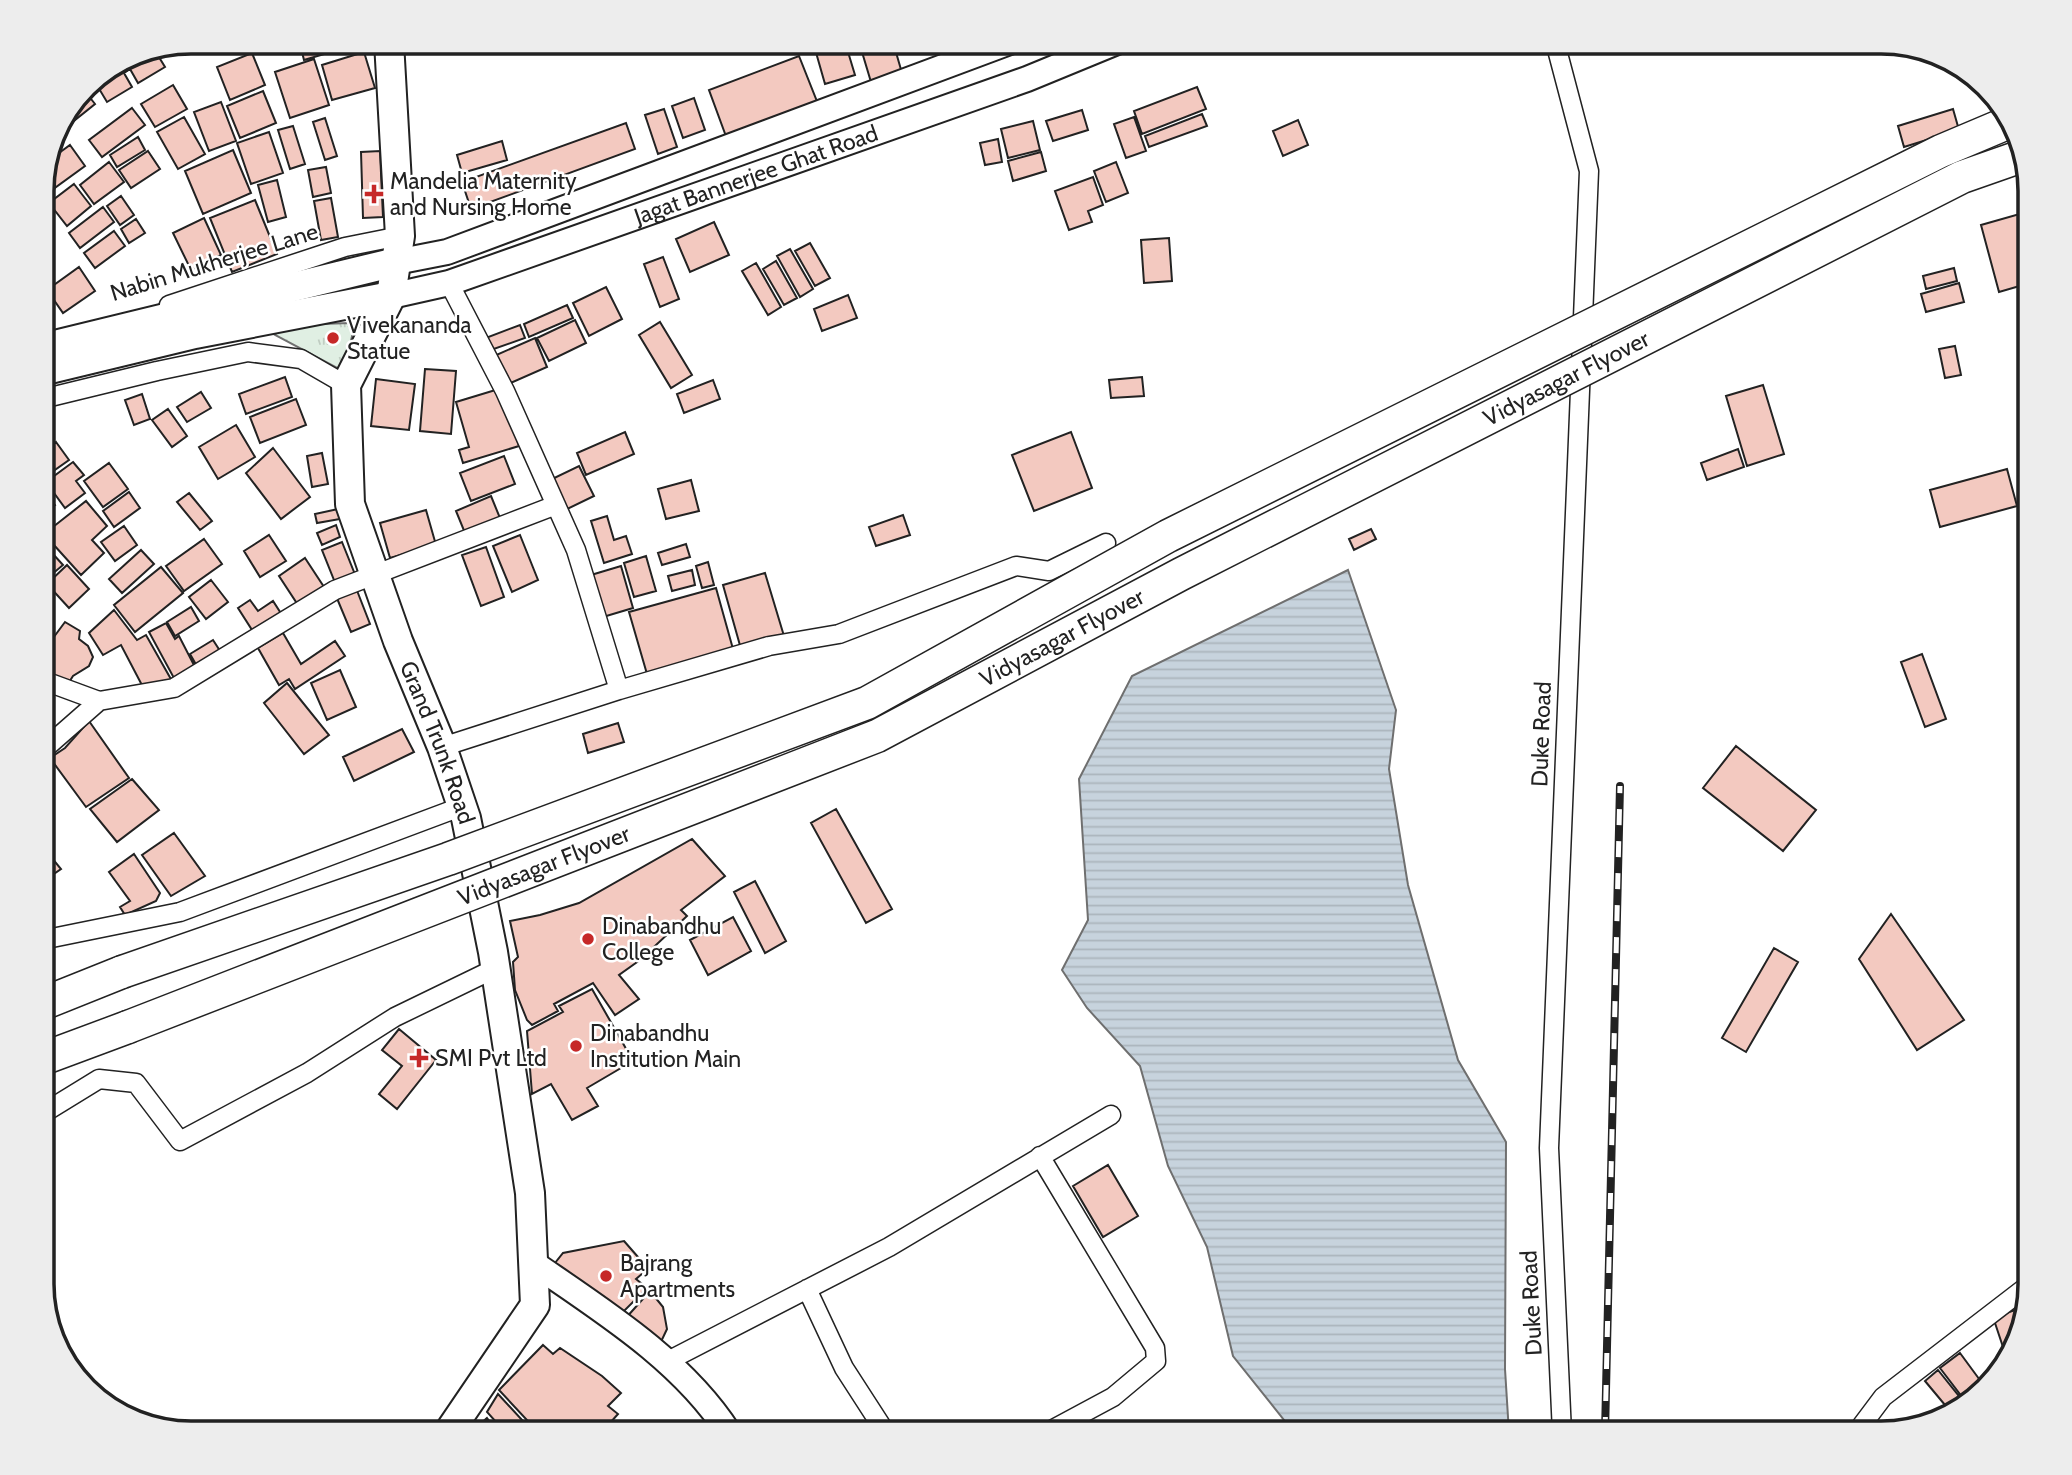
<svg xmlns="http://www.w3.org/2000/svg" width="2072" height="1475" viewBox="0 0 2072 1475" font-family="Cabin,sans-serif">
	<style>
		.park { fill: url(#park-tufts); stroke: #6f6f6f; stroke-width: 2 }
		.water { fill: url(#water-rules); stroke: #6f6f6f; stroke-width: 2 }
		.building { fill: #f3c9c0; stroke: #222; stroke-width: 2 }
		.lines { fill: none; stroke-linecap: round; stroke-linejoin: round }
		.street-casing { stroke: #222; stroke-width: 21 }
		.secondary-casing { stroke: #222; stroke-width: 28 }
		.primary-casing { stroke: #222; stroke-width: 32 }
		.highway-casing { stroke: #222; stroke-width: 35 }
		.street { stroke: #fff; stroke-width: 18 }
		.secondary { stroke: #fff; stroke-width: 24 }
		.primary { stroke: #fff; stroke-width: 28 }
		.highway { stroke: #fff; stroke-width: 32 }
		.rail-casing { stroke: #222; stroke-width: 8 }
		.rail { stroke: #fff; stroke-width: 5; stroke-dasharray: 16; stroke-linecap: butt }
		.highway-bridge-casing { stroke: #222; stroke-width: 35; stroke-linecap: butt }
		.highway-bridge { stroke: #fff; stroke-width: 32 }
		.poi-dot { fill: #c62828; stroke: #fff; stroke-width: 2.5 }
		.labels { text-anchor: middle; stroke-width: 5; stroke-linejoin: round; paint-order: stroke }
		.street-label { font-size: 23px; fill: #222; stroke: #fff }
		.poi-label { font-size: 23px; fill: #222; stroke: #fff; text-anchor: start }
		.rim { fill: none; stroke: #222; stroke-width: 3.5 }
	</style>
	<defs>
		<pattern id="park-tufts" width="24" height="20" patternUnits="userSpaceOnUse" patternTransform="scale(1.75)"><rect width="24" height="20" fill="#e0efe3"/><path d="M3 7l-1-3M5 7V3M7 7l1-3M15 17l-1-3M17 17v-4M19 17l1-3" fill="none" stroke="#c0cdc2"/></pattern>
		<pattern id="water-rules" width="6" height="5" patternUnits="userSpaceOnUse" patternTransform="scale(1.75)"><rect width="6" height="5" fill="#c7d3dd"/><path d="M0 2.5h6" fill="none" stroke="#abb5bd"/></pattern>
	</defs>
	<rect width="100%" height="100%" fill="#fff"/>
	<path class="park" d="M350 323 354 328 345 366 339 369 275 335 277 332 320 324Z"/>
	<path class="water" d="M1348 570 1396 710 1389 769 1408 885 1458 1060 1506 1142 1505 1369 1509 1433H1295L1292 1430 1233 1356 1207 1247 1168 1166 1140 1066 1087 1008 1062 970 1088 920 1079 779 1132 676Z"/>
	<path class="building" d="M305 42H365L304 60 300 44Z
		M838 42H845L855 75 825 84 815 49Z
		M859 42H893L902 73 871 82Z
		M154 49 165 67 138 83 130 69 124 73 132 87 107 102 95 82 99 80 97 77 134 53Z
		M364 52 375 88 332 100 322 65Z
		M252 53 265 85 230 100 217 67Z
		M799 56 818 104 727 139 709 90Z
		M314 59 329 105 290 118 275 72Z
		M173 85 187 109 155 127 141 104Z
		M1197 87 1206 109 1142 134 1134 111Z
		M84 90 95 104 55 136 58 125Z
		M263 91 276 123 240 138 227 106Z
		M694 98 705 130 683 138 672 106Z
		M221 102 236 141 209 151 194 112Z
		M132 108 145 125 102 157 89 140Z
		M664 109 677 147 658 154 645 115Z
		M1953 109 1959 130 1904 147 1898 126Z
		M1082 110 1088 130 1053 141 1046 121Z
		M1202 114 1207 126 1149 147 1145 136Z
		M184 117 205 154 178 169 157 132Z
		M1134 117 1146 151 1126 158 1114 124Z
		M325 118 337 156 325 160 313 122Z
		M1298 120 1308 145 1283 156 1273 131Z
		M1033 121 1040 150 1008 158 1001 129Z
		M626 123 635 149 471 209 462 182Z
		M293 126 305 164 290 169 278 130Z
		M269 132 283 173 251 184 237 143Z
		M138 137 145 150 117 167 110 155Z
		M998 139 1002 162 985 165 980 143Z
		M502 141 507 160 462 173 457 155Z
		M70 145 85 166 45 195 42 191V181L48 161Z
		M233 150 251 193 203 214 185 171Z
		M148 151 160 169 131 188 119 170Z
		M380 151 383 217 363 218 361 152Z
		M1041 152 1046 171 1013 181 1008 161Z
		M109 162 124 182 94 204 80 185Z
		M1116 162 1128 193 1106 202 1094 171Z
		M326 167 331 193 313 197 308 170Z
		M1093 177 1103 205 1088 211 1092 222 1069 230 1055 191Z
		M277 180 286 217 268 222 258 185Z
		M74 184 91 206 67 226 49 203Z
		M121 196 134 215 120 225 107 206Z
		M331 198 338 237 321 240 314 201Z
		M255 200 277 254 232 272 210 218Z
		M103 207 114 222 80 248 69 233Z
		M2030 211V283L1999 292 1981 225Z
		M204 218 221 255 191 270 173 233Z
		M136 219 145 233 129 243 121 229Z
		M714 222 729 255 690 272 676 239Z
		M114 231 125 246 95 268 84 253Z
		M1169 238 1172 281 1144 283 1141 240Z
		M810 243 830 278 815 286 795 251Z
		M790 249 813 289 800 297 777 256Z
		M663 257 679 299 660 307 644 264Z
		M776 261 797 298 784 305 763 269Z
		M756 263 781 307 768 315 742 271Z
		M79 267 95 291 63 313 47 290Z
		M1954 268 1957 281 1926 289 1923 276Z
		M1959 283 1964 302 1926 312 1921 294Z
		M606 287 622 319 589 336 573 303Z
		M848 295 857 318 822 331 814 309Z
		M567 305 573 318 529 337 524 324Z
		M575 320 586 343 549 361 537 338Z
		M660 322 692 375 671 388 639 335Z
		M520 325 525 338 488 351 483 339Z
		M535 338 547 367 506 385 494 356Z
		M1955 346 1961 375 1945 378 1939 349Z
		M425 369 456 371 451 434 420 431Z
		M285 377 292 397 246 414 239 394Z
		M1142 377 1144 396 1111 398 1109 380Z
		M376 379 415 384 409 430 371 426Z
		M713 380 720 399 684 413 677 394Z
		M1763 385 1784 454 1747 466 1726 396Z
		M502 388 519 446 463 463 459 450 469 447 456 402Z
		M201 392 211 408 187 422 177 407Z
		M142 394 150 419 134 425 125 400Z
		M296 399 306 425 260 443 250 417Z
		M168 409 187 436 172 447 152 420Z
		M236 425 255 457 218 479 199 447Z
		M625 432 634 454 586 475 577 453Z
		M1071 432 1092 488 1034 511 1012 455Z
		M56 442 69 460 42 479V452Z
		M273 448 310 497 281 519 246 473Z
		M1738 449 1744 467 1707 480 1701 463Z
		M322 453 328 484 312 487 307 456Z
		M504 456 515 484 471 501 460 473Z
		M73 462 84 475 76 481 85 493 65 508 46 482Z
		M109 463 128 489 103 507 84 481Z
		M579 466 594 496 563 511 548 481Z
		M2007 469 2017 506 1940 527 1930 490Z
		M691 480 699 511 666 519 658 489Z
		M42 489 55 505 42 516Z
		M129 492 140 508 114 527 103 511Z
		M189 493 212 521 200 530 177 502Z
		M491 496 502 523 467 538 456 511Z
		M86 501 107 526 92 540 104 553 81 575 44 534Z
		M338 509 340 519 317 523 315 514Z
		M426 510 436 545 390 558 380 523Z
		M903 515 910 535 876 546 869 527Z
		M607 516 614 540 626 536 632 554 604 563 591 521Z
		M336 525 340 537 322 545 317 533Z
		M124 526 137 545 115 561 101 542Z
		M1371 529 1376 539 1354 550 1349 539Z
		M269 535 286 561 260 577 244 551Z
		M520 535 538 580 512 592 493 546Z
		M204 539 222 564 184 591 166 566Z
		M42 542 63 565 44 581 42 579Z
		M342 542 356 577 336 585 322 550Z
		M686 544 690 557 662 565 658 553Z
		M486 547 504 597 481 606 462 555Z
		M141 550 154 564 122 593 109 579Z
		M646 556 656 591 634 597 624 563Z
		M305 558 326 590 300 608 279 576Z
		M708 562 714 585 702 588 696 566Z
		M67 565 89 589 69 608 47 584Z
		M621 566 633 608 603 617 591 575Z
		M161 567 183 593 135 632 114 605Z
		M692 570 695 585 672 591 668 576Z
		M765 573 784 636 741 649 723 585Z
		M211 580 228 602 206 619 189 597Z
		M356 588 370 624 351 632 336 596Z
		M716 588 733 649 647 674 629 612Z
		M250 600 258 611 273 601 282 615 254 633 238 608Z
		M191 607 199 621 175 636 167 622Z
		M114 610 137 640 146 635 172 681 144 689 121 645 103 655 89 633Z
		M65 622 80 631 79 639 88 646 93 657 89 666 73 676 66 687 42 671V653Z
		M166 623 175 639 179 636 196 669 175 680 149 632Z
		M283 633 301 664 335 641 345 656 295 689 289 679 279 685 258 648Z
		M213 640 222 654 198 668 190 654Z
		M1922 654 1946 719 1925 727 1901 662Z
		M340 670 356 707 327 720 311 683Z
		M287 683 329 735 304 754 264 703Z
		M89 721 129 778 86 807 50 758 65 748Z
		M618 723 624 742 588 753 583 734Z
		M402 729 414 752 354 781 343 757Z
		M1736 746 1816 810 1783 851 1703 788Z
		M132 779 159 810 117 842 90 809Z
		M836 809 892 909 866 923 811 823Z
		M174 833 205 876 171 896 142 855Z
		M692 839 725 876 681 910 687 916 640 960 619 975 639 999 615 1015 593 983 554 1004 558 1011 532 1025 527 1020 515 990 513 962 518 957 510 921 540 915 579 903Z
		M42 846 61 869 42 882Z
		M134 854 160 893 156 901 125 915 120 907 130 901 109 872Z
		M755 881 786 941 765 953 734 892Z
		M1891 914 1964 1020 1917 1050 1859 959Z
		M733 917 751 951 708 975 690 940Z
		M1774 948 1798 962 1746 1052 1722 1038Z
		M592 989 633 1061 587 1088 598 1106 572 1120 551 1084 532 1094 527 1031 563 1012 559 1006Z
		M399 1029 436 1060 397 1109 379 1094 402 1066 382 1050Z
		M1108 1165 1138 1216 1103 1237 1073 1186Z
		M624 1241 645 1265 640 1270 643 1273 636 1279 647 1288 621 1314 555 1263 563 1253Z
		M650 1291 663 1307 667 1329 659 1346 625 1319Z
		M2022 1308 2007 1353H2005L1993 1317Z
		M543 1345 553 1354 560 1348 602 1376 621 1393 608 1406 618 1414 601 1433H539L499 1390Z
		M1960 1353 1985 1387 1966 1402 1940 1368Z
		M1938 1370 1962 1400 1950 1411 1925 1381Z
		M498 1394 534 1433H506L487 1412Z
		M487 1418 499 1433H470Z"/>
	<g class="lines">
		<g class="street-casing">
			<path id="street" d="M1555 42 1589 171 1549 1148 1562 1433
				M449 283 505 391 576 550 619 690
				M169 305 345 247 400 236
				M42 399 157 371 248 352 301 359 346 385
				M42 680 99 701 174 688 335 590 556 505
				M442 747 619 690 769 646 839 634 1016 566 1049 571 1106 543
				M42 751 99 701
				M42 940 180 912 463 806
				M42 1114 99 1079 136 1083 180 1141 307 1073 395 1017 496 968
				M1040 1156 1155 1348 1156 1361 1113 1397 1046 1433
				M807 1289 844 1368 886 1433
				M666 1362 889 1247 1111 1115
				M1856 1433 1883 1397 2030 1284"/>
		</g>
		<g class="secondary-casing">
			<g id="secondary">
				<path d="M396 262 447 252 1010 42"/>
				<path id="s1" d="M391 296 449 283 1027 79 1117 42"/>
				<path d="M533 1263C603 1311 683 1361 729 1433"/>
			</g>
		</g>
		<g class="primary-casing">
			<g id="primary">
				<path id="s2" d="M389 42 400 236 391 296 346 385 350 504 398 641 442 747 466 818 493 952 530 1193 535 1305 448 1433"/>
				<path d="M42 348 396 262"/>
				<path d="M42 371 195 334 391 296"/>
			</g>
		</g>
		<g class="highway-casing">
			<path id="highway" d="M42 1004 122 972
				M42 1059 128 1027"/>
		</g>
		<use href="#street" class="street"/>
		<use href="#secondary" class="secondary"/>
		<use href="#primary" class="primary"/>
		<use href="#highway" class="highway"/>
		<g class="rail-casing">
			<path id="rail" d="M1605 1433 1620 786"/>
		</g>
		<use href="#rail" class="rail"/>
		<g class="highway-bridge-casing">
			<g id="highway-bridge">
				<path d="M122 972 448 859 867 703 1168 536 1941 151 2012 121"/>
				<path id="s3" d="M128 1027 877 736 1181 574 1962 177 2022 156"/>
			</g>
		</g>
		<use href="#highway-bridge" class="highway-bridge"/>
	</g>
	<g class="poi-dot">
		<path d="M370.5 183.5h7v7h7v7h-7v7h-7v-7h-7v-7h7z"/>
		<circle cx="333" cy="338" r="7"/>
		<circle cx="588" cy="939" r="7"/>
		<circle cx="576" cy="1046" r="7"/>
		<path d="M415.5 1047.5h7v7h7v7h-7v7h-7v-7h-7v-7h7z"/>
		<circle cx="606" cy="1276" r="7"/>
	</g>
	<g class="labels">
		<g class="street-label">
			<text dy="8" stroke="none"><textPath href="#s1" startOffset="385">Jagat Bannerjee Ghat Road</textPath></text>
			<text transform="translate(214 262) rotate(-17)" y="8">Nabin Mukherjee Lane</text>
			<text dy="8" stroke="none"><textPath href="#s3" startOffset="1580">Vidyasagar Flyover</textPath></text>
			<text dy="8" stroke="none"><textPath href="#s3" startOffset="1013">Vidyasagar Flyover</textPath></text>
			<text transform="translate(1541 734) rotate(-88)" y="8">Duke Road</text>
			<text dy="8" stroke="none"><textPath href="#s2" startOffset="728">Grand Trunk Road</textPath></text>
			<text dy="8" stroke="none"><textPath href="#s3" startOffset="446">Vidyasagar Flyover</textPath></text>
			<text transform="translate(1531 1303) rotate(-93)" y="8">Duke Road</text>
		</g>
		<g class="poi-label">
			<text x="390" y="189">Mandelia Maternity<tspan x="390" dy="26">and Nursing Home</tspan></text>
			<text x="347" y="333">Vivekananda<tspan x="347" dy="26">Statue</tspan></text>
			<text x="602" y="934">Dinabandhu<tspan x="602" dy="26">College</tspan></text>
			<text x="590" y="1041">Dinabandhu<tspan x="590" dy="26">Institution Main</tspan></text>
			<text x="435" y="1066">SMI Pvt Ltd</text>
			<text x="620" y="1271">Bajrang<tspan x="620" dy="26">Apartments</tspan></text>
		</g>
	</g>
	<path d="M0 0H2072V1475H0ZM191 54H1881A137 137 0 0 1 2018 191V1284A137 137 0 0 1 1881 1421H191A137 137 0 0 1 54 1284V191A137 137 0 0 1 191 54Z" fill="#ededed" fill-rule="evenodd"/>
	<path class="rim" d="M191 54H1881A137 137 0 0 1 2018 191V1284A137 137 0 0 1 1881 1421H191A137 137 0 0 1 54 1284V191A137 137 0 0 1 191 54Z"/>
</svg>
